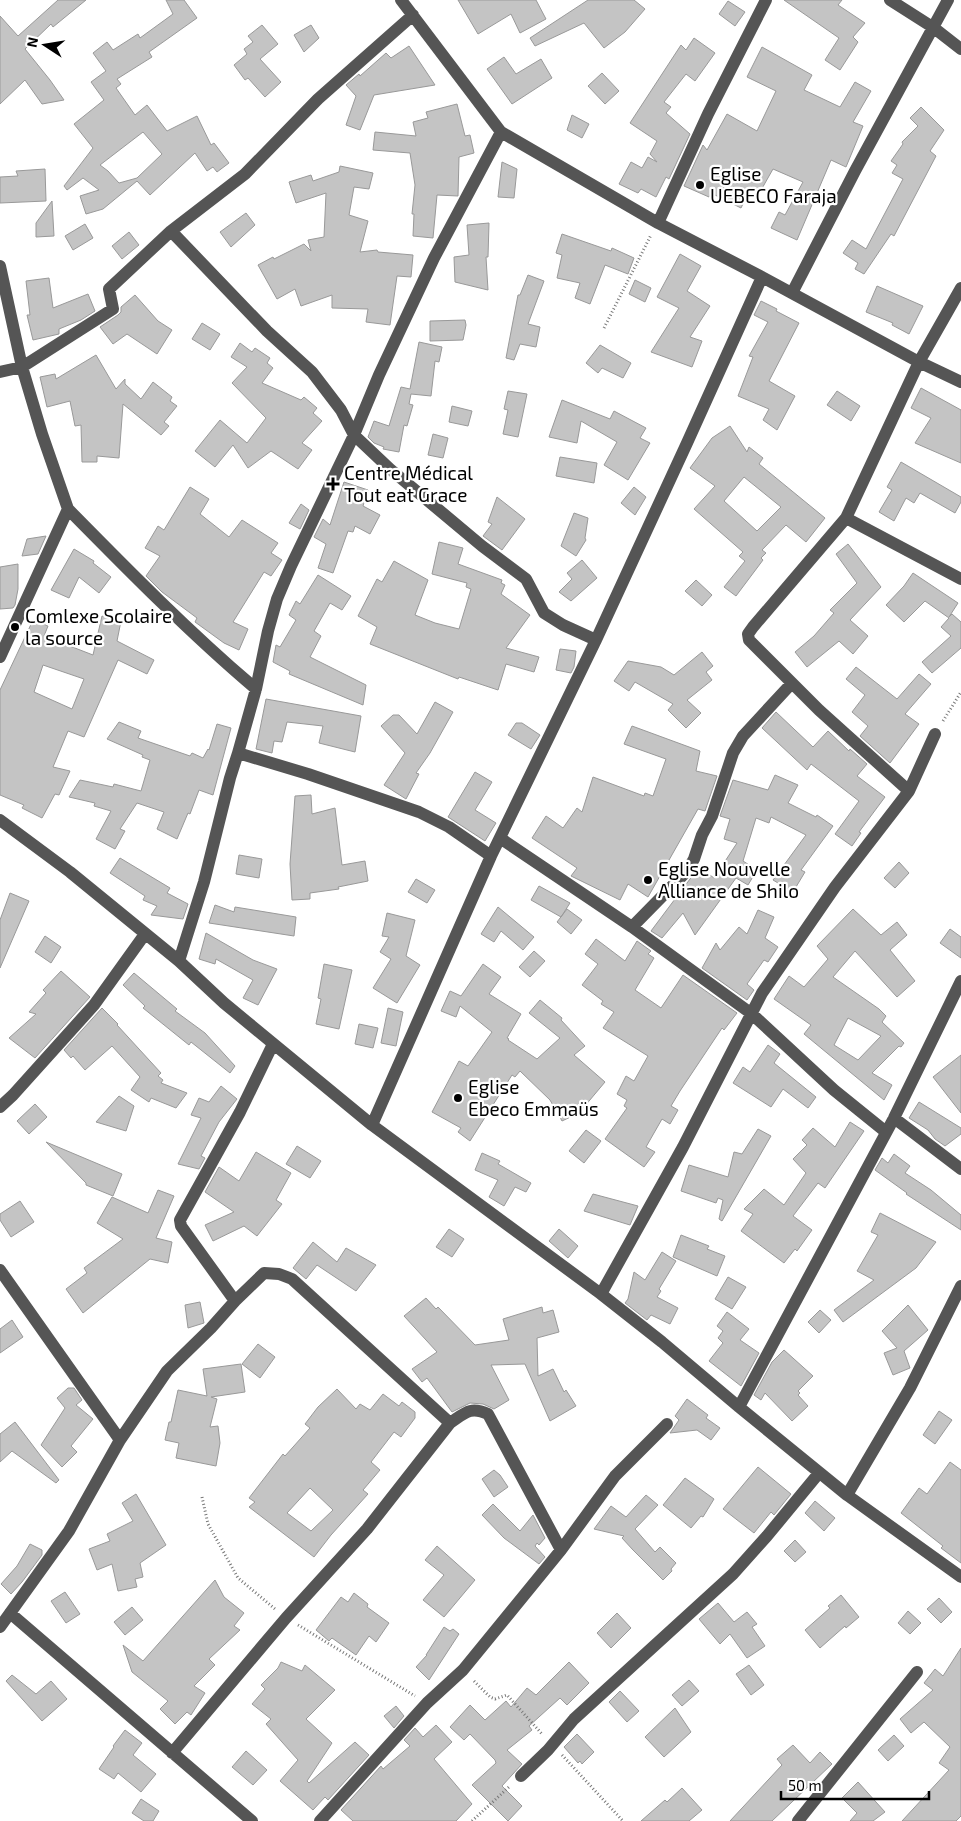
<svg xmlns="http://www.w3.org/2000/svg" width="961" height="1821" viewBox="0 0 961 1821" font-family="'Exo 2',sans-serif">
	<style>
		.building { fill: #c4c4c4; stroke: #999; fill-rule: evenodd }
		.lines { fill: none; stroke-linecap: round; stroke-linejoin: round }
		.path { stroke: #777; stroke-width: 3; stroke-dasharray: 1 2.5; stroke-linecap: butt }
		.minor { stroke: #555; stroke-width: 12 }
		.poi-dot { fill: #000; stroke: #fff; stroke-width: 2 }
		.labels { text-anchor: middle; stroke-width: 4.5; stroke-linejoin: round; paint-order: stroke }
		.poi-label { font-size: 19px; fill: #000; stroke: #fff; text-anchor: start }
	</style>
	<rect width="100%" height="100%" fill="#fff"/>
	<path class="building" d="M58 0H86L53 27 51 24 25 49 50 80 64 100 42 104 25 80 0 104V16L18 36Z
		M166 0H184L197 18 149 52 152 57 117 79 121 84 116 88 135 115 147 105 167 131 197 116 211 145 214 143 229 163 217 172 213 167 207 171 195 153 150 195 137 181 103 209 86 214 80 196 99 190 83 178 67 190 64 186 93 148 74 124 104 100 91 82 106 71 93 53 107 42 113 50 138 34 140 38 173 14ZM143 132 162 154 137 178 119 183 108 171 100 165Z
		M458 0H536L546 19 520 33 511 14 478 34Z
		M588 0H634L645 9 625 32 604 48 584 23 535 46 530 38Z
		M784 0H842L838 5 865 23 853 37 858 42 840 70 825 60 839 38Z
		M728 1 745 12 735 26 719 14Z
		M262 25 278 44 260 59 281 82 265 97 248 78 245 80 234 65 247 54 244 49 253 42 248 36Z
		M311 25 319 38 304 52 294 35Z
		M694 38 715 53 695 81 686 74 664 102 671 107 666 113 690 134 669 179 666 177 656 197 641 189 638 193 619 184 631 162 642 168 648 157 657 162 650 154 657 141 630 123 681 45 686 50Z
		M409 46 435 85 374 95 360 130 346 125 356 96 346 85 359 74 360 76 386 53 391 58Z
		M762 47 812 75 804 90 840 107 855 82 871 91 853 122 863 126 846 167 831 160 797 240 771 228 779 212 785 215 803 182 773 169 760 192 751 187 741 208 711 193 709 197 684 186 703 145 707 150 727 114 757 131 776 91 747 77Z
		M504 57 516 74 541 59 552 78 512 104 487 69Z
		M602 73 619 91 605 104 588 86Z
		M457 104 465 136 470 135 474 153 459 157 458 196 437 195 433 238 413 236 414 214H412L415 185 410 153 373 150 375 132 416 136 413 122 428 118 426 112Z
		M921 107 944 130 930 151 936 156 894 236 891 234 864 274 855 269 858 263 843 253 852 240 866 249 903 179 892 173 897 165 891 161 903 144 902 142 918 126 910 118Z
		M572 115 589 124 582 138 567 130Z
		M502 162 517 169 514 198 498 197Z
		M340 166 373 173 369 189 354 187 349 215 368 221 360 252 377 250 378 252 413 255 411 277 397 276 390 325 366 322 368 309 332 308V295L301 306 295 289 277 299 258 265 273 257 274 259 304 244 311 251 308 240 324 237 326 193 296 203 289 182 311 175 313 181 339 172Z
		M45 169 46 201 0 203V177L18 176 16 171Z
		M52 201 54 236 36 237V223Z
		M246 213 255 225 231 247 220 232Z
		M489 223 488 257H486L488 290 455 282 454 257 469 255 467 225Z
		M85 224 93 238 73 250 65 236Z
		M129 232 139 245 122 259 112 246Z
		M562 234 611 251 612 248 634 258 628 274 605 265 590 304 575 298 580 283 557 278 562 255 556 253Z
		M680 254 701 266 687 291 710 306 690 337 702 341 692 367 651 352 679 308 657 297Z
		M528 275 544 281 528 324 540 327 536 347 520 344 514 360 506 358 518 295H520Z
		M49 278 53 308 88 294 95 311 81 320 59 329V334L33 340 27 315H30L26 281Z
		M635 280 651 288 645 302 629 294Z
		M877 286 923 306 909 334 892 325 893 323 866 312Z
		M135 295 158 321 172 330 157 354 127 334 113 344 100 327 118 315 121 312V307Z
		M761 301 777 309 776 311 799 323 769 381 795 396 777 430 763 420 769 409 738 396 753 357 749 356 768 322 754 315Z
		M465 320 466 325 463 340 430 341V321Z
		M202 323 220 334 210 350 192 339Z
		M419 342 442 347 439 362 435 361 431 396 411 394 409 404 413 405 407 426 404 425 399 452 383 449 384 447 374 443 368 437 374 421 389 426 401 387 410 389Z
		M240 343 252 352 255 348 270 358 267 363 273 368 262 383 301 400 304 397 317 408 313 413 322 421 302 443 312 450 298 469 271 451 248 468 233 445 215 467 195 451 220 420 247 443 266 418 232 383 247 367 231 357Z
		M600 345 631 363 623 378 602 368 598 373 586 363Z
		M96 355 116 389 125 379V384L141 399 153 382 172 397 170 401 177 406 164 422 169 426 161 435 123 404 119 458 97 456V462H82L81 425 75 426 70 401 47 407 40 377 55 374 56 379Z
		M921 388 961 410V463L915 443 931 418 911 408Z
		M508 391 527 394 518 437 503 434 508 410 504 409Z
		M837 391 860 406 851 421 827 405Z
		M562 400 610 419 614 411 646 428 640 438 650 443 628 480 604 465 617 442 581 421 577 443 549 437Z
		M452 406 472 411 468 426 449 422Z
		M730 426 747 452 749 447 763 458 759 464 825 518 806 542 786 525 762 550 766 553 761 558 763 560 736 596 724 587 745 561 739 556 743 552 694 509 715 486 690 468 712 438ZM744 477 781 507 757 531 724 501Z
		M433 434 448 438 443 458 428 455Z
		M560 457 597 463 594 483 556 476Z
		M901 462 961 497V502L955 513 920 493 914 503 906 498 894 521 879 512 892 490 887 487Z
		M344 482 368 490 363 506 380 515 370 534 355 526 353 532 348 531 333 573 318 568 326 544 314 537 323 519 330 525Z
		M190 487 209 499 200 514 229 537 242 520 278 543 271 553 282 560 271 576 264 572 233 622 248 629 239 650 224 643 195 622 197 618 162 592 146 576 160 556 145 548 158 526 164 530Z
		M634 487 646 497 635 515 621 503Z
		M497 497 525 519 502 550 483 536 492 524 488 522Z
		M301 504 309 510 300 529 289 523Z
		M574 513 588 518 585 538 586 540 576 556 561 546Z
		M46 536 38 554 22 556 27 539Z
		M439 542 463 548 458 564 502 580 501 583 505 585 501 594 530 615 506 648 539 657 534 672 506 664 498 690 459 677 458 679 370 644 377 627 358 616 377 579 382 582 394 561 428 580 415 615 435 623 459 629 471 589 466 587 467 583 432 574Z
		M848 544 881 587 850 620 868 636 853 654 839 641 807 667 795 652 814 636 834 613 830 610 857 583 836 554Z
		M74 549 94 561 93 563 111 577 99 593 79 577 69 598 51 590Z
		M582 560 597 578 571 601 559 592 572 579 567 573Z
		M18 564V589L15 605 13 608 0 609V567Z
		M913 573 958 603 949 617 952 614 961 622V648L932 673 922 662 951 636 941 627 949 618 925 601 904 622 886 605 904 586Z
		M318 575 351 596 342 610 330 603 314 631 321 636 310 657 366 685 363 705 289 674 290 671 273 662 276 645 280 647 296 620 289 615 296 601 300 604Z
		M696 580 712 595 702 606 685 591Z
		M102 616 121 621 117 641 154 660 147 674 118 660 84 737 68 731 53 767 70 771 59 795 55 794 42 818 22 808 24 805 0 795V690L33 620 48 626 44 636 93 655ZM43 665 84 679 72 709 34 692Z
		M560 649 576 651 574 667 571 673 556 670Z
		M702 652 713 666 706 672 712 680 687 700 701 713 686 728 668 710 673 704 635 682 629 691 614 681 628 661 661 667 674 675Z
		M856 667 897 699 919 674 931 684 905 714 919 724 890 763 860 736 868 726 852 712 865 695 846 679Z
		M266 699 361 716 355 752 319 743 323 726 287 722 282 742 274 741 272 753 256 749Z
		M435 702 453 712 430 753 416 773 419 774 406 799 384 785 405 753 381 726 393 715H399L417 734Z
		M776 712 813 747 828 731 849 751 850 749 867 764 857 776 885 797 859 832 861 833 852 846 835 834 859 801 811 764 807 770 762 728Z
		M119 722 141 731 138 738 190 756 192 753 203 758 208 749 209 750 217 724 231 728 213 795 199 790 190 814 188 813 177 839 157 829 164 812 137 803 120 829 125 831 115 849 96 839 111 811 94 806 95 803 69 797 80 780 113 787 114 784 141 791 150 760 142 757 143 755 107 739Z
		M516 723H522L540 735 531 749 508 735Z
		M632 726 700 751 696 771 717 776 705 811 698 809 648 897 628 884 620 900 571 876 577 868 532 838 546 816 563 828 577 808 582 812 593 777 644 796 645 793 653 796 666 759 624 744Z
		M475 772 492 782 475 810 496 823 485 841 448 817Z
		M775 775 798 785 788 803 816 817 817 815 833 826 801 870 805 872 793 892 773 880 806 835 771 817 769 823 756 818 743 861 757 870 748 885 736 878 695 935 683 913 662 938 651 931 699 867 714 878 737 843 724 839 730 819 720 816 733 780 768 790Z
		M311 795 312 814 335 808 342 865 365 861 368 881 338 887 339 889 310 893V899L292 900 290 864 295 796Z
		M239 855 262 859 259 878 236 874Z
		M120 858 170 888 167 893 188 904 183 919 151 915 157 906 143 900 145 896 110 873Z
		M899 862 909 873 895 888 884 878Z
		M416 879 435 890 427 903 408 892Z
		M539 886 570 903 561 917 531 900Z
		M10 893 29 901 0 968V920Z
		M215 905 234 912 235 907 296 917 294 936 209 923Z
		M498 907 534 937 523 950 501 931 494 942 481 934Z
		M567 909 582 920 571 934 557 922Z
		M853 909 881 935 897 922 907 935 890 950 915 981 897 997 855 951 833 977 879 1009 886 1016 882 1022 904 1043 901 1047 899 1046 872 1073 892 1085 884 1100 804 1034 811 1025 774 999 789 976 804 987 828 959 817 946ZM848 1018 881 1036 858 1060 834 1045Z
		M758 910 774 917 765 938 778 947 768 962 764 960 747 984 754 990 747 1000 702 968 716 943 720 950 739 927 747 934Z
		M387 913 415 920 406 956 420 965 397 1003 373 988 391 959 380 952 389 937 382 936Z
		M950 929 961 937V958L940 943Z
		M206 933 253 960 277 969 258 1005 243 998 253 980 216 959 215 964 199 959Z
		M45 936 61 947 51 963 35 952Z
		M596 939 625 961 637 941 651 951 648 954 654 958 635 990 661 1008 683 975 737 1013 724 1030 722 1028 680 1091 671 1106 678 1110 670 1124 662 1119 646 1147 655 1152 644 1167 605 1139 627 1108 624 1106 627 1100 617 1094 626 1076 634 1081 648 1056 603 1028 614 1012 601 1004 603 1001 582 985 598 964 585 954Z
		M534 951 545 961 530 977 519 967Z
		M324 964 352 970 339 1029 316 1024 321 999 318 998Z
		M483 964 501 977 489 994 521 1014 507 1038 509 1039 508 1040 537 1059 560 1038 529 1013 540 1000 562 1018 561 1020 585 1046 574 1055 605 1082 579 1113 562 1121 550 1100 520 1071 515 1077 512 1075 470 1141 458 1132 461 1128 432 1112 459 1061 468 1066 492 1032 460 1006 456 1017 441 1011 450 991 461 996Z
		M61 971 90 997 35 1058 9 1038 36 1014 29 1012 46 993 43 990Z
		M134 973 177 1009 175 1011 205 1033 235 1066 230 1073 191 1042 189 1045 143 1008 145 1006 123 985Z
		M102 1008 118 1024 117 1025 161 1073 158 1076 163 1080 161 1083 187 1093 176 1108 151 1098 149 1102 131 1090 140 1077 112 1046 85 1070 73 1056 71 1058 64 1050Z
		M388 1008 403 1012 396 1046 381 1043Z
		M359 1024 378 1028 373 1048 355 1044Z
		M768 1045 780 1054 774 1063 816 1097 808 1108 783 1089 771 1107 733 1083 743 1067 750 1072Z
		M961 1055V1113L933 1077Z
		M221 1086 237 1099 219 1122 201 1156 205 1158 199 1169 178 1164 201 1118 191 1115 199 1098 209 1102Z
		M119 1096 134 1106 126 1131 96 1122Z
		M919 1102 961 1128V1134L945 1146 935 1139 928 1130 909 1118Z
		M35 1104 47 1117 29 1134 17 1121Z
		M850 1122 864 1131 825 1188 818 1183 793 1216 812 1230 797 1251 795 1249 784 1263 741 1231 753 1214 744 1209 764 1189 784 1205 806 1173 793 1159 807 1145 802 1140 813 1128 835 1147Z
		M758 1129 771 1136 722 1221 719 1219 723 1200 718 1198 716 1203 681 1191 689 1165 728 1177 734 1152 742 1154Z
		M586 1130 601 1141 584 1163 569 1151Z
		M46 1142 122 1174 113 1196 86 1185V1183Z
		M297 1146 321 1161 310 1178 286 1164Z
		M256 1152 291 1173 276 1200 282 1204 257 1236 244 1226 213 1241 205 1225 234 1212 205 1192 219 1167 239 1181Z
		M482 1153 500 1161 498 1164 531 1183 526 1192 515 1187 504 1206 489 1197 498 1180 475 1170Z
		M894 1154 910 1166 905 1173 931 1190 961 1215V1230L906 1194 907 1193 875 1170 882 1158 888 1163Z
		M158 1190 174 1196 156 1238 172 1242 168 1263 150 1259 83 1313 66 1289 87 1273 84 1268 123 1239 97 1223 112 1197 148 1213Z
		M593 1194 638 1206 630 1225 584 1211Z
		M20 1201 34 1222 11 1237 0 1220V1214Z
		M880 1213 936 1242 916 1268 843 1322 834 1310 874 1280 857 1271 878 1235 871 1232Z
		M449 1229 464 1239 452 1257 436 1247Z
		M559 1229 578 1246 568 1258 549 1241Z
		M681 1235 709 1246 707 1249 725 1256 717 1276 673 1257Z
		M313 1242 337 1262 346 1248 376 1265 356 1291 317 1265 306 1279 293 1268Z
		M662 1252 676 1261 659 1289 661 1291 657 1297 678 1308 670 1324 651 1315 647 1320 625 1303 628 1299 634 1272 645 1280Z
		M728 1277 746 1287 732 1309 715 1299Z
		M426 1298 436 1309 438 1307 475 1345 509 1340 503 1319 542 1307 543 1313 553 1310 559 1332 537 1338 538 1376 553 1369 564 1392 566 1390 576 1406 550 1421 525 1364 491 1365 509 1400 494 1409 483 1404 470 1403 452 1412 427 1378 422 1382 412 1369 437 1352 404 1316Z
		M200 1302 204 1323 188 1328 185 1305Z
		M908 1305 928 1330 904 1351 910 1368 893 1375 884 1353 897 1348 882 1331Z
		M820 1310 831 1320 819 1333 808 1322Z
		M727 1312 749 1329 740 1340 759 1353 741 1386 709 1361 723 1343 718 1338 723 1331 717 1326Z
		M12 1320 23 1337 0 1353V1329Z
		M258 1344 275 1357 260 1378 242 1364Z
		M784 1350 813 1376 798 1391 800 1393 798 1395 808 1406 792 1421 765 1393 761 1400 754 1395 772 1362Z
		M241 1364 245 1392 211 1397 217 1399 210 1427 218 1426 220 1443 216 1466 176 1458 179 1443 165 1440 169 1422H171L178 1390 207 1396 203 1369Z
		M68 1388H74L82 1400 76 1405 93 1419 71 1446 77 1452 62 1467 41 1445 65 1408 57 1398Z
		M337 1389 356 1409 360 1404 370 1410 383 1394 399 1406 402 1402 415 1412V1418L401 1437 394 1432 371 1462 380 1470 363 1490 368 1494 331 1535 314 1557 249 1507 255 1502 249 1498 283 1454 285 1456 310 1428 305 1424 318 1407ZM310 1488 333 1510 311 1531 287 1513Z
		M687 1399 708 1415 706 1418 720 1428 711 1440 697 1430 670 1433 679 1420 675 1416Z
		M939 1411 952 1420 935 1444 923 1435Z
		M15 1422 59 1480 56 1483 12 1451 0 1462V1434Z
		M950 1462 961 1470V1563L941 1548 943 1546 901 1513 919 1488 927 1494Z
		M758 1467 791 1494 774 1515 771 1512 754 1533 723 1509Z
		M494 1470 500 1475 508 1487 494 1497 482 1479Z
		M685 1478 714 1499 703 1517 701 1516 691 1528 663 1505Z
		M136 1494 166 1545 140 1563 143 1577 135 1579 137 1587 118 1591 112 1564 97 1570 89 1549 110 1541 107 1534 133 1521 122 1503Z
		M646 1495 658 1505 635 1529 655 1552 660 1547 676 1563 671 1569 672 1571 663 1580 633 1550 622 1538 624 1536 594 1529 611 1506 626 1517Z
		M815 1501 835 1518 824 1531 805 1513Z
		M493 1504 520 1531 533 1515 545 1538 539 1545 537 1543 535 1546 545 1557 539 1564 504 1538 482 1515Z
		M795 1540 806 1552 795 1562 784 1551Z
		M30 1544 42 1550V1555L22 1582 11 1594 1 1584 17 1566Z
		M437 1546 475 1580 444 1617 423 1600 444 1575 425 1560Z
		M215 1580 224 1597 244 1613 234 1626 240 1630 209 1659 215 1665 194 1686 205 1693 191 1715 187 1712 175 1724 160 1709 168 1701 132 1672 123 1645 143 1661Z
		M65 1592 80 1614 66 1623 51 1601Z
		M354 1593 368 1604 367 1607 389 1623 376 1642 369 1636 356 1655 332 1638 329 1641 316 1630 341 1597 348 1602Z
		M841 1595 859 1617 846 1628 845 1626 820 1648 805 1630 830 1608 828 1606Z
		M939 1598 952 1612 941 1623 927 1609Z
		M718 1603 734 1622 747 1612 757 1624 752 1627 765 1646 747 1658 730 1634 720 1644 699 1619Z
		M132 1607 143 1620 125 1635 114 1622Z
		M908 1611 921 1623 910 1634 898 1623Z
		M617 1613 631 1628 611 1648 597 1633Z
		M444 1627 450 1631 453 1629 459 1634 429 1680 416 1667 427 1655H426Z
		M961 1648V1816L956 1821H902L949 1770 939 1763 950 1747 924 1722 911 1733 900 1719 933 1690 924 1683 935 1669 943 1676Z
		M281 1662 302 1671 305 1665 335 1690 306 1719 332 1743 307 1781 309 1783 355 1742 369 1755 328 1800 325 1797 313 1810 280 1781 298 1760 266 1724 271 1719 252 1704 265 1689 261 1685 278 1668Z
		M569 1662 589 1683 567 1705 560 1698 529 1726 532 1730 507 1750 522 1764 502 1786 522 1806 508 1821 472 1785 496 1763 495 1760 470 1734 464 1740 450 1727 470 1705 485 1720 506 1701 511 1707 527 1688 536 1695Z
		M749 1665 764 1685 751 1695 736 1674Z
		M12 1675 36 1694 51 1681 67 1699 42 1721 6 1681Z
		M689 1680 699 1691 682 1706 672 1695Z
		M620 1691 639 1711 627 1722 609 1702Z
		M396 1706 404 1716 394 1728 384 1716Z
		M675 1708 691 1732 664 1757 645 1737Z
		M436 1725 452 1742 434 1759 472 1804 456 1821H353L341 1810 381 1766 383 1769 410 1746 404 1740 415 1728 423 1737Z
		M125 1730 142 1743 133 1755 156 1774 141 1792 118 1773 114 1779 99 1769 114 1747 113 1746Z
		M577 1734 594 1752 582 1764 580 1761 578 1763 564 1747Z
		M894 1735 904 1746 888 1761 878 1750Z
		M793 1745 810 1763 820 1752 832 1764 772 1821H730L782 1765 777 1759Z
		M246 1751 267 1770 253 1785 232 1767Z
		M858 1782 885 1812 873 1821H850L857 1813 842 1798Z
		M682 1788 702 1810 689 1821H641L665 1800 667 1802Z
		M141 1799 159 1811 153 1821H144L132 1813Z"/>
	<g class="lines">
		<path class="path" d="M604 328 651 235
			M943 721 961 692
			M202 1497 208 1524 238 1578 275 1609
			M298 1625 415 1696
			M474 1681 490 1697 495 1699 507 1695 542 1734
			M562 1755 623 1821
			M472 1821 510 1786"/>
		<path class="minor" d="M401 0 501 132 658 223 762 277 919 362 961 382
			M890 0 934 28 961 49
			M658 223 708 114 766 0
			M171 231 267 331 312 372 341 410 354 435 390 469 482 546 526 579 544 613 563 625 596 640
			M0 266 22 367 42 434 68 509 0 657
			M961 288 919 362 846 518 961 579
			M792 293 855 171 948 0
			M0 372 22 367 113 309 109 289 171 231 245 174 318 99 413 15
			M68 509C129 571 190 633 256 689
			M846 518 753 627 748 634 749 640 819 710 909 791
			M238 753 308 774 419 812 449 827 491 856
			M0 820 70 872 179 961 224 1003 372 1125 601 1294 662 1342 739 1407 847 1495 961 1577
			M500 838 632 927 752 1014 834 1090 886 1132
			M632 927 687 871 694 859 702 835 712 816 733 753 743 736 792 683
			M179 961 204 882 230 778 238 753 256 689 268 631 277 599 291 566 354 435 379 375 434 258 501 132
			M0 1107 13 1095 94 1005 145 934
			M894 1118 961 1169
			M372 1125 491 856 596 640 687 443 762 277
			M0 1270 120 1440 69 1531 0 1627
			M601 1294 683 1147 762 993 835 887 909 791 935 734
			M235 1301 264 1273 279 1274 292 1279 450 1423C465 1413 470 1406 488 1414L561 1550
			M739 1407 894 1118 961 981
			M120 1440 167 1371 211 1328 235 1301 181 1226 180 1220 240 1112 273 1044
			M847 1495 910 1388 961 1286
			M10 1613 252 1821
			M172 1753 286 1618 367 1529 450 1423
			M521 1776 548 1750 574 1719 733 1574 767 1536 819 1473
			M320 1821 427 1703 463 1670 561 1550 615 1476 667 1424
			M798 1821 917 1672"/>
	</g>
	<g class="poi-dot">
		<circle cx="700" cy="185" r="5"/>
		<path d="M330.5 476.5h5v5h5v5h-5v5h-5v-5h-5v-5h5z"/>
		<circle cx="15" cy="627" r="5"/>
		<circle cx="648" cy="880" r="5"/>
		<circle cx="458" cy="1098" r="5"/>
	</g>
	<g class="labels">
		<g class="poi-label">
			<text x="710" y="181">Eglise<tspan x="710" dy="22">UEBECO Faraja</tspan></text>
			<text x="344" y="480">Centre Médical<tspan x="344" dy="22">Tout eat Grace</tspan></text>
			<text x="25" y="623">Comlexe Scolaire<tspan x="25" dy="22">la source</tspan></text>
			<text x="658" y="876">Eglise Nouvelle<tspan x="658" dy="22">Alliance de Shilo</tspan></text>
			<text x="468" y="1094">Eglise<tspan x="468" dy="22">Ebeco Emmaüs</tspan></text>
		</g>
	</g>
	<g transform="translate(45 45) rotate(282)" stroke="#ffffff" stroke-width="4" paint-order="stroke">
	<path d="M0-4L9 19L0 12L-9 19Z" fill="#000000"/>
	<text y="-8" font-size="14" font-weight="bold" text-anchor="middle" fill="#000000">N</text>
	</g>
	<path d="M781 1791v8h148v-8" fill="none" stroke="#000000" stroke-width="2.5"/>
	<text x="788" y="1791" font-size="15" fill="#000000" stroke="#ffffff" stroke-width="4" paint-order="stroke">50 m</text>
</svg>
